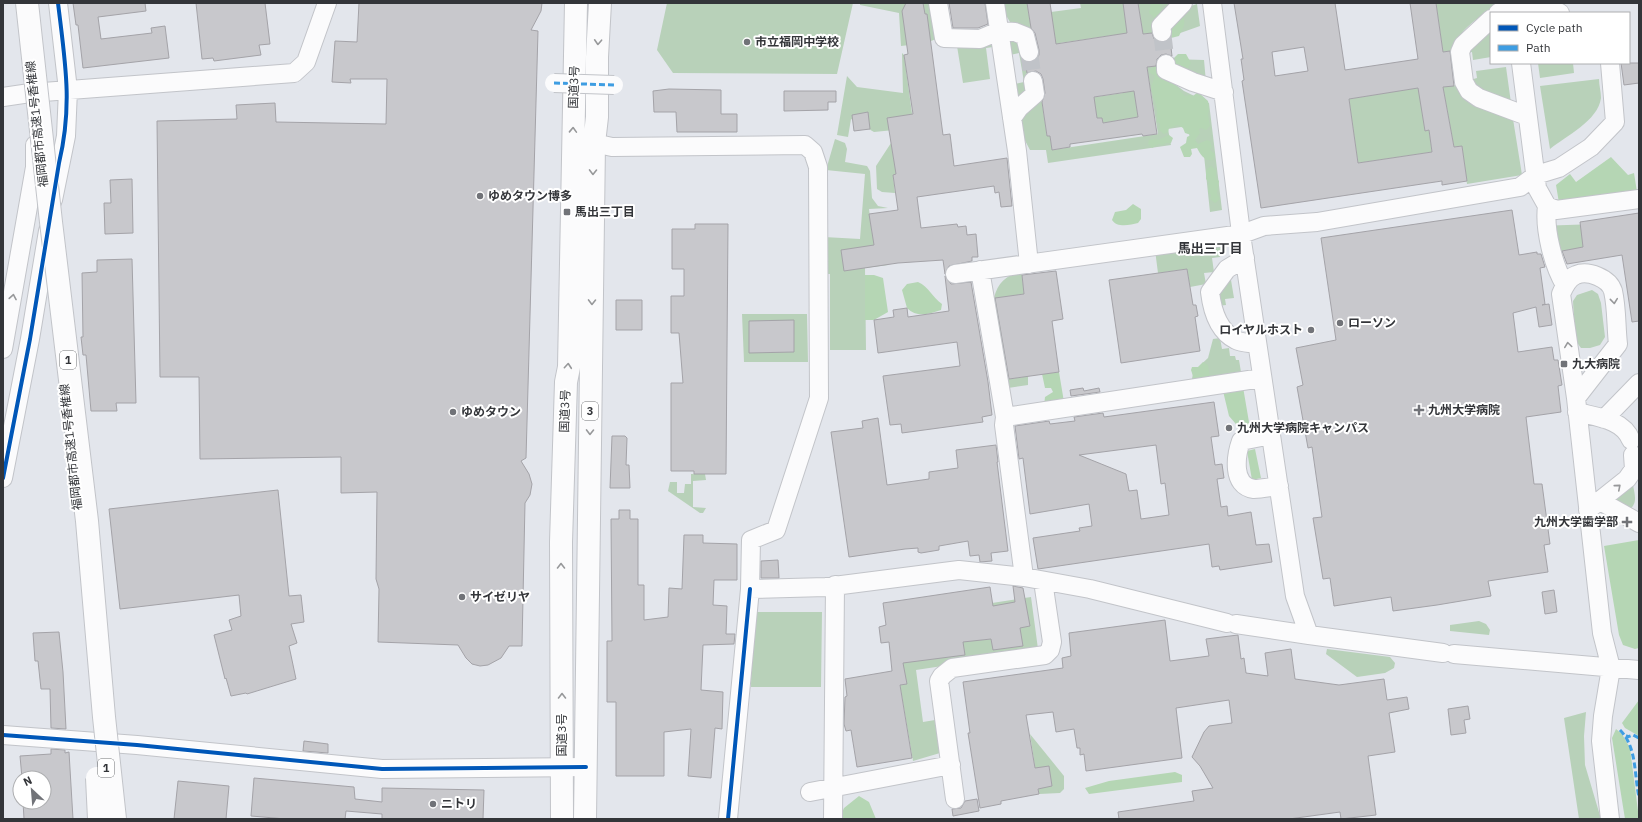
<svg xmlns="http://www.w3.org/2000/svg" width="1642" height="822" viewBox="0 0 1642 822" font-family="'IBM Plex Sans','Noto Sans JP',sans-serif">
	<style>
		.green { fill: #b8d1b9; fill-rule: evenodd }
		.forest { fill: #b5d6b4 }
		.building { fill: #c8c8cc; stroke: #a4a3a8; fill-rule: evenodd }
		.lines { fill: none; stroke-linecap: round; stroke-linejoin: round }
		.minor-tunnel { stroke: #c0c3c8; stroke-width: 18; stroke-dasharray: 18 9; stroke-linecap: butt }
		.minor-casing { stroke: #c2c4c9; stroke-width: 20 }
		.highway-casing { stroke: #c2c4c9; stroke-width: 24 }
		.minor { stroke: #fbfbfc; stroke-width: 18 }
		.highway { stroke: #fbfbfc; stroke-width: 22 }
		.minor-bridge-casing { stroke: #c2c4c9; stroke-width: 20; stroke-linecap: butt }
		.highway-bridge-casing { stroke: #c2c4c9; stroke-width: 24; stroke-linecap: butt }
		.minor-bridge { stroke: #fbfbfc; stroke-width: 18 }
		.highway-bridge { stroke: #fbfbfc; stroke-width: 22 }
		.quiet { stroke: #3e9de2; stroke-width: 3; stroke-dasharray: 6 3; stroke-linecap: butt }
		.cycleway-casing { stroke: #fff; stroke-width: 6 }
		.cycleway { stroke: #0057b8; stroke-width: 4 }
		.oneway { stroke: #97989a }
		.poi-dot { fill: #717378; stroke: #fff; stroke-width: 1.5 }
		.labels { text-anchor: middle; stroke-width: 4; stroke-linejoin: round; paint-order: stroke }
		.shield { fill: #fff; stroke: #707274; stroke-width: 1 }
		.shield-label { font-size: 11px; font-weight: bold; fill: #333539 }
		.poi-label { font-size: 12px; font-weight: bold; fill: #333539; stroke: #fff; text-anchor: start }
		.street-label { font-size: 12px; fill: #333539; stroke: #fff }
		.neighbourhood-label { font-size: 13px; font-weight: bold; fill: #333539; stroke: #fff }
	</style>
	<rect width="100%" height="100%" fill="#e3e6ec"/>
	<path class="green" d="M667 3H853L837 74 673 73 657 50Z
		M860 3H934L936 39 926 43 901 46 899 13 860 5Z
		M1003 3H1027L1032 33 1013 27 1004 12Z
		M1080 3H1123L1128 38 1114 35 1060 43 1056 47 1051 12 1081 8Z
		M1138 3H1171L1154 33 1143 34Z
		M1436 3H1495V5C1481 17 1455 31 1454 51L1443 52Z
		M1197 4 1200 26 1169 37 1168 31 1185 8Z
		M1491 25V57L1473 60 1472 52 1467 53Z
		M992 37 993 47 986 48 990 79 963 83 957 46Z
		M1013 37 1023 46 1030 93 1016 98 1015 84 1024 82 1019 53 1010 55 1007 41Z
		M902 53 904 55 914 128 874 132 851 119 848 137 837 135 847 76 857 87 903 93Z
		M1172 59 1204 60 1206 82 1193 76Z
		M1538 63H1573L1574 73 1540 78Z
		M1159 65V72L1184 91 1209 103 1222 210 1210 212 1203 146 1191 147 1188 126 1168 129 1171 145 1048 163 1046 150H1030L1020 131 1024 110 1041 97 1047 136H1050L1052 150 1158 134 1147 67Z
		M1506 67 1511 103 1474 87 1470 80 1477 78 1476 71Z
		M1131 68 1138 117 1103 123 1102 118H1097L1095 108 1065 112 1060 79ZM1121 79 1123 93 1068 101 1067 87Z
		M1599 79C1599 85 1601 92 1601 98 1598 121 1566 136 1550 149L1540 86Z
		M1459 85 1462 95 1468 102 1513 119 1522 175 1467 184 1462 146 1454 147 1443 87Z
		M1422 87V109L1425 130H1429L1432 152 1358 163 1349 99Z
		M835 139 845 143 847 149 845 162 867 166 870 171 872 198 878 206 888 208 869 209 872 233 884 231 888 265 865 268 866 350H830V274H824V237L860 239 865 174 826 170Z
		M891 143 894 160 903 173 893 175 895 193 882 192 877 189 876 166Z
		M1596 224 1599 245 1542 254 1538 226Z
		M1225 240 1226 251 1219 252 1220 257 1212 258 1214 272 1204 273 1206 284 1190 287 1187 269 1158 273 1155 250Z
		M1055 265V269L1022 274 1024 294 998 298 1002 328 999 330H1001L1008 379 1023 377 1028 373V385L1008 388 994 298C1001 268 1030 270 1055 265Z
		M1230 274 1234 298 1225 299 1226 305 1218 306 1216 292 1223 290 1221 282Z
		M1592 290 1598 294 1601 303 1605 337 1600 345 1590 348H1581L1575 340 1573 301 1577 295Z
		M742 314H807L808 362H744Z
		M1220 338 1222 349 1229 348 1230 356H1235L1236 360H1239L1242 378 1192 382 1193 372 1208 358 1213 339Z
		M691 474H705L706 480 693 481V507L706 508 703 513H700L668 491 670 482H677V493H684L685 484H691Z
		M1633 485C1635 496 1638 504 1628 511L1614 500Z
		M1031 597 1038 649 1027 653 916 670 923 722 935 720 940 753 913 761 900 685 906 684 896 642 981 633 982 640 991 639 992 603Z
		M752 612H822L821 687H751Z
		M1479 621 1486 624 1490 630 1489 635 1450 631V625Z
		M1327 649 1390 657 1395 663 1394 668 1385 673 1357 677 1326 654Z
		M1586 712 1584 736 1585 765 1601 819H1579L1564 718Z
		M1030 734 1064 776V789L1060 793 1039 794Z"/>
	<path class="forest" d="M1151 3 1163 4 1158 17 1155 18 1149 13Z
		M1182 15C1187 23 1183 28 1179 36L1171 38 1165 33Z
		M1178 54H1186L1191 63 1184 74 1170 62Z
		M1155 66 1159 67 1185 96 1189 95 1193 96 1198 92 1208 101 1209 111 1208 114 1210 126 1206 130 1201 128 1199 129 1200 133 1195 140 1198 144 1207 140 1210 141 1212 147 1210 150 1215 154 1213 160C1205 162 1200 154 1197 148L1191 149 1192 154 1190 157H1184L1180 147 1186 143 1187 137 1191 135 1185 133 1183 128 1178 125 1169 128 1168 132 1164 134 1159 130 1160 124 1157 121V110L1151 87 1155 76 1150 73V70Z
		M1169 135 1173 138 1171 143H1167L1162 145 1159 144 1152 148 1148 144 1149 140 1155 139 1158 140Z
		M1611 157 1628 175 1634 173 1637 192 1559 203 1556 185 1570 174 1576 182Z
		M1211 166 1216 170V178L1219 181 1217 193 1220 199 1215 203 1210 199 1211 195 1208 192 1209 182 1206 179V170Z
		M1133 204 1141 209V219L1138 223C1130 225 1117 228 1112 220L1115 212 1126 210Z
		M865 275H874L883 278 888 312 874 320H865Z
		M918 282C929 287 932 297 942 304L941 310C929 314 917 318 907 308L902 290 907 284Z
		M1203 362 1208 365 1210 377 1191 382 1193 376 1191 370 1192 367H1198Z
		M1059 372 1064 402 1044 406 1045 397 1053 392 1051 388H1045L1042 374Z
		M1243 387 1250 428 1241 430 1229 416 1223 391Z
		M1255 449 1261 478 1252 480 1247 451Z
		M1639 540V648L1635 649 1623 645 1619 635 1604 546Z
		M1639 700V736L1625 728 1622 723Z
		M1616 729 1622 734 1630 748 1639 819H1625L1612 738Z
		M1175 772 1182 775V782L1089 794 1085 788 1109 781Z
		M859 796 869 802 876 819H839L844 808Z"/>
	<path class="building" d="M73 3H145L146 11 98 17 101 39 152 33 151 28 165 26 169 58 83 68 78 25H76Z
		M196 3H265L270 44 259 45 261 55 214 61 213 58 202 59Z
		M359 3H542L541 11 531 30 538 31 526 458 521 461 529 474 532 484 530 495 525 503 522 646H509L501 658 488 665 480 666 472 664 466 658 458 645 378 642 379 589 376 579 377 492 341 493V457L200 459 199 377H160L157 121 237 119 236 105 275 103 276 122 386 124 387 79H350L351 83 332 82 335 41 357 42Z
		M906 3H923L925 14H927L943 135 950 134 954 166 1007 158 1012 206 1001 207 999 192 995 193 994 186 917 197 921 228 957 224 958 227 966 226 967 235 976 234 978 257H972V261L949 266 945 274 943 260 898 263 844 271 841 250 874 245 869 214 898 210 893 175 896 174 887 118 913 114 904 55 908 54 902 11Z
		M949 3H985L988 24 978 28H953Z
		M1027 3H1050L1056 44 1127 33 1123 3H1138L1143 34 1152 33 1154 39 1159 42H1164L1170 39 1172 56 1166 54 1161 55 1157 59 1156 66 1147 67 1157 134 1143 136 1142 134 1070 144V147L1052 150 1050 136H1047L1042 102 1045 93 1043 79 1041 74 1036 71 1027 73 1025 61 1031 62 1036 60 1039 55V50L1035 33 1031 28ZM1134 91 1138 117 1103 123 1102 118H1097L1094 97Z
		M1234 3H1335L1345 70 1418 59 1410 3H1436L1443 52 1450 51 1454 86 1443 87 1454 147 1462 146 1467 181 1442 185V181L1261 208 1242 81 1244 80 1241 59H1243ZM1304 47 1308 71 1275 76 1272 52ZM1418 88 1425 131 1429 130 1432 152 1358 163 1349 99Z
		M1621 63H1639V83L1624 85Z
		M669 89 721 90V114H737V132H677L676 112H654L653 91Z
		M784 91H836V102H828V110L784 111Z
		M868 112 870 129 854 131 852 115Z
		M132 179 133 233 105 234 104 203H111L110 180Z
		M1512 210 1519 255 1537 252V254H1541L1545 267 1540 268 1545 304 1542 305 1549 304 1552 325 1539 327 1536 307 1513 313 1518 352 1552 347 1554 360H1558L1562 385 1558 386 1561 412 1526 417 1534 484H1542L1550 544 1544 545 1548 572 1488 581 1491 596 1437 605 1393 611 1391 597 1334 606 1330 578 1323 579 1313 518 1322 517 1312 447 1308 448 1297 387 1303 385 1296 348 1336 340 1321 238Z
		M1639 213V321L1632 322 1622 255 1567 264 1562 251 1583 247 1580 222Z
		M695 224H728L726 474H694V471H671V383H683L679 333H671V296H684V269H672V229H695Z
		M132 259 136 403H116L117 411H91L86 355H83L81 337H83L82 273 97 272V260Z
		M1187 269 1193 305H1196L1198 316 1195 317 1200 351 1121 363 1109 280Z
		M1056 271 1063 319 1052 321 1059 372 1009 379 995 298 1024 294 1022 275Z
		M945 276 951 284 971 282 988 382 992 415 982 417 983 422 902 433 901 424 890 425 883 376 960 366 957 342 878 353 874 320 894 317 893 310 907 308 908 317 949 311Z
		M616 300H642V330H616Z
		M794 320V352L749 353V321Z
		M1083 388 1084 391 1099 388 1100 392 1071 396 1070 390Z
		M1214 402 1219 436 1211 437 1215 465 1222 464 1224 478 1217 479 1221 507 1227 506 1228 516 1251 512 1256 545 1269 544 1272 562 1220 570 1219 566 1212 567 1209 544 1038 569 1033 538 1080 531 1079 528 1092 526 1089 504 1030 514 1023 458 1019 459 1015 426 1049 421 1050 424 1075 421 1074 417 1103 413 1104 417ZM1156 445 1161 484 1165 483 1169 515 1141 519 1137 490 1129 491 1126 474 1079 455Z
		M878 418 887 485 929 479V472L958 468 956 450 996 445 998 462H997L1008 551 991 553 992 561 980 562 979 555 970 556 968 541 939 546V550L921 553 918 552V548L905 549 849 557 831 432 863 428 862 421Z
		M612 436H625L627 438 626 465H629L630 488H610Z
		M278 490 289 596 301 595 304 622 291 624 297 643 289 646 296 679 247 694 246 693 231 696 226 678 225 679 214 635 232 630 229 620 241 616 239 595 120 609 109 509Z
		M619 510H630V519H638V585H644V620L668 617 669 588 682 589 684 535H703V543L737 544V580H714L713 605 727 606 726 634H735L734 644 703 645 701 690 723 692 722 729 715 728 711 778 688 776 691 729 664 732V776H616V702H607V641H612L611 519H619Z
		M778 560 779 578H761V561Z
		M1013 586 1023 588 1030 626 1020 628 1023 646 993 650 991 639 963 642 965 655 903 663 907 684 900 685 912 758 857 767 851 730 846 731 844 724 845 697 847 696 845 679 892 671 889 642 881 643 879 627 886 625 883 603 990 587 993 606 1015 602Z
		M1554 590 1557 612 1545 614 1542 592Z
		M1165 620 1170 661 1209 656 1206 639 1238 635 1241 659 1244 658 1246 673 1268 676 1265 653 1291 649 1295 679 1339 685 1384 679 1387 700 1407 697 1409 709 1389 713 1395 752 1368 756 1376 815 1341 819 1340 812 1289 819H1119L1118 812 1194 801 1192 791 1213 788 1200 766 1192 757 1204 732 1209 726 1232 723 1229 700 1176 708 1182 758 1086 771 1084 754 1080 755V748H1077L1074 729 1056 732 1053 712 1026 715 1035 768 1049 766 1052 786 1038 789 1039 794 1001 801V804L980 808 968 733H970L963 682 1063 668 1062 658 1071 656 1069 633Z
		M59 632 63 672 66 729 51 728 50 689H41L38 661H35L33 633Z
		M1468 706 1470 719 1464 720 1466 733 1451 735 1448 709Z
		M304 741 328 744V753L303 751Z
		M51 749 65 750V753L69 752 73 819H24L23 802H44V778H22L20 756 51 754Z
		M254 778 354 787 355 799 382 802V788L484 790 483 819H382V814L346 811 345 819H286L251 816Z
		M178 781 229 786 226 819H174Z
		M977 799 979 811 953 816 952 809 961 808 965 801Z"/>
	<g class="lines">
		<path class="minor-tunnel" d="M1162 32 1166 64
			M1029 52 1033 81"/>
		<g class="minor-casing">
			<path id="minor" d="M938 3 944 38 980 39 999 31 1015 32 1025 36 1029 52
				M995 3 1017 151 1029 264
				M1212 3 1242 241 1295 596 1309 635 1443 653
				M1498 13 1513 3 1541 4 1560 13
				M1491 19 1463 45 1460 52 1464 82 1469 91 1479 98 1527 116
				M1162 32 1161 26 1183 3
				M1521 63 1537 188 1547 206 1556 210 1639 199
				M1166 64V70L1193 82 1224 92
				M3 97 30 93 294 73 306 62 327 3
				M1012 118 1019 108 1035 94 1033 81
				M594 143 612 147 805 145 813 152 818 167 819 398 776 530 751 540 750 589 728 819
				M53 200 66 136 68 90 58 3
				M1547 206C1544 229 1553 265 1565 285
				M1245 258 1227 269 1210 292C1212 309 1218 331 1236 340 1241 343 1251 343 1257 344
				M980 270 1005 417 1262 378
				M955 274 1242 234 1264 226 1317 222 1520 187 1536 175 1559 168 1591 147 1615 122 1610 63
				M3 349 35 167V145
				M1576 398 1618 344C1616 328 1617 308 1613 291 1609 278 1588 270 1576 275 1568 278 1564 287 1561 294L1576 398 1602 633 1611 668 1603 716 1601 741 1610 819
				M1577 412C1596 417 1623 419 1631 440
				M1005 417 1004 425 1024 577 1090 589 1227 623
				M1604 419 1639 383
				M1271 435 1241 441C1236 455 1231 486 1254 489 1261 489 1271 487 1279 486
				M3 478 30 339 48 231
				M1600 501 1639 523
				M1588 510 1627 479 1634 469 1633 455
				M750 589 826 587 959 570 1024 577
				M1236 624 1309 635
				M1454 654 1639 670
				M3 735 137 745 382 769 586 767
				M810 792 951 765
				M955 799 939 681 942 676 952 668 1045 655 1050 650 1052 642 1043 581
				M833 819 835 585"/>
		</g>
		<g class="highway-casing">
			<path id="highway" d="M562 819 561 542 566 382 569 367 576 3
				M585 819 594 143 597 117V57L600 3"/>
		</g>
		<use href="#minor" class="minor"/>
		<use href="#highway" class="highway"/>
		<g class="minor-bridge-casing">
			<path id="minor-bridge" d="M554 83 614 85"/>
		</g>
		<g class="highway-bridge-casing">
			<path id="highway-bridge" d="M27 3 51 222 87 521 104 717 115 819
				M97 778 99 819"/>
		</g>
		<use href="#minor-bridge" class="minor-bridge"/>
		<use href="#highway-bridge" class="highway-bridge"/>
		<path class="quiet" d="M554 83 614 85
			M1620 730C1637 747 1634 774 1639 797
			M1628 735 1627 737 1633 735 1639 738"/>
		<g class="cycleway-casing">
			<path id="cycleway" d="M3 478 30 339 59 163C73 105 65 61 58 3
				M3 735 137 745 382 769 586 767
				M728 819 750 589"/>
		</g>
		<use href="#cycleway" class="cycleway"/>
	</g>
	<defs><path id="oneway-chevron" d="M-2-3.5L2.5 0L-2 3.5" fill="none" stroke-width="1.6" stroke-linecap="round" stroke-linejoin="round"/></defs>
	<g class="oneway">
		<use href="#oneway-chevron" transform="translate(598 42) rotate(93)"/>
		<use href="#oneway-chevron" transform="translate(573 130) rotate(-88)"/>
		<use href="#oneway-chevron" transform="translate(593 172) rotate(91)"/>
		<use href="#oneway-chevron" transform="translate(13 297) rotate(-80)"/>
		<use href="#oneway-chevron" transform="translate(1614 301) rotate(84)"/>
		<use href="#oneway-chevron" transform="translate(592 302) rotate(91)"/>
		<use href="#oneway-chevron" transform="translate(1568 345) rotate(-98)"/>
		<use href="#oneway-chevron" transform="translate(568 366) rotate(-85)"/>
		<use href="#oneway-chevron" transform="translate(590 432) rotate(91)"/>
		<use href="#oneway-chevron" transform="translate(1618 487) rotate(-41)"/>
		<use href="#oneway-chevron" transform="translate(561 566) rotate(-90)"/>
		<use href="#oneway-chevron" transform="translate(562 696) rotate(-90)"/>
	</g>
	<g class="poi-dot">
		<circle cx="747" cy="42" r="4"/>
		<circle cx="480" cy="196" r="4"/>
		<rect x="563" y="208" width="8" height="8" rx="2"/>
		<circle cx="1340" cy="323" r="4"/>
		<circle cx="1311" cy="330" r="4"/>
		<rect x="1560" y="360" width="8" height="8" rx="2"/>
		<path d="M1417 404h4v4h4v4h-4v4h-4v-4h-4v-4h4z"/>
		<circle cx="453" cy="412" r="4"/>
		<circle cx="1229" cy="428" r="4"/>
		<path d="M1625 516h4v4h4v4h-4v4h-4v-4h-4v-4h4z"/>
		<circle cx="462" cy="597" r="4"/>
		<circle cx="433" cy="804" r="4"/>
	</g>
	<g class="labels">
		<g class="shield">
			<rect x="60" y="351" width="16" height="18" rx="3"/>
			<rect x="582" y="402" width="16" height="18" rx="3"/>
			<rect x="98" y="759" width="16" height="18" rx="3"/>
		</g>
		<g class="shield-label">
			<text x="68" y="364">1</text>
			<text x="590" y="415">3</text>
			<text x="106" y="772">1</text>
		</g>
		<g class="poi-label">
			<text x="755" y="46">市立福岡中学校</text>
			<text x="488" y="200">ゆめタウン博多</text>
			<text x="575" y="216">馬出三丁目</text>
			<text x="1348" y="327">ローソン</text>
			<text x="1303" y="334" text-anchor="end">ロイヤルホスト</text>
			<text x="1572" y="368">九大病院</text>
			<text x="1428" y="414">九州大学病院</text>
			<text x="461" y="416">ゆめタウン</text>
			<text x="1237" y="432">九州大学病院キャンパス</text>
			<text x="1618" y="526" text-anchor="end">九州大学歯学部</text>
			<text x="470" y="601">サイゼリヤ</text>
			<text x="441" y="808">ニトリ</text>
		</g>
		<g class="street-label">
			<text transform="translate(574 87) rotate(-88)" y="4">国道3号</text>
			<text transform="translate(37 124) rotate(-96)" y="4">福岡都市高速1号香椎線</text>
			<text transform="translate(565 411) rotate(-88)" y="4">国道3号</text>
			<text transform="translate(71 447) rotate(-96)" y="4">福岡都市高速1号香椎線</text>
			<text transform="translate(562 735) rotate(-90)" y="4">国道3号</text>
		</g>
		<g class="neighbourhood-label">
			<text x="1210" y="253">馬出三丁目</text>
		</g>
	</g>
	<rect width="1642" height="822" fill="none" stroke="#333539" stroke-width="8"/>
	<rect x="1490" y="12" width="140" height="52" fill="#ffffff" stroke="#adaeb0"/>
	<rect x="1498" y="25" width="20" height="6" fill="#0057b8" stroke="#adaeb0"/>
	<text x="1526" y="32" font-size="12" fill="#333539">Cycle path</text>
	<rect x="1498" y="45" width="20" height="6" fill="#3e9de2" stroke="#adaeb0"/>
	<text x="1526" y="52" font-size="12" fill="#333539">Path</text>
	<g transform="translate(32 790) rotate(334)"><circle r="19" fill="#ffffff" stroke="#adaeb0"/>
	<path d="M0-3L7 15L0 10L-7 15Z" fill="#717378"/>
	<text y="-6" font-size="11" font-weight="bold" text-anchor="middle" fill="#333539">N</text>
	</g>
</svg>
